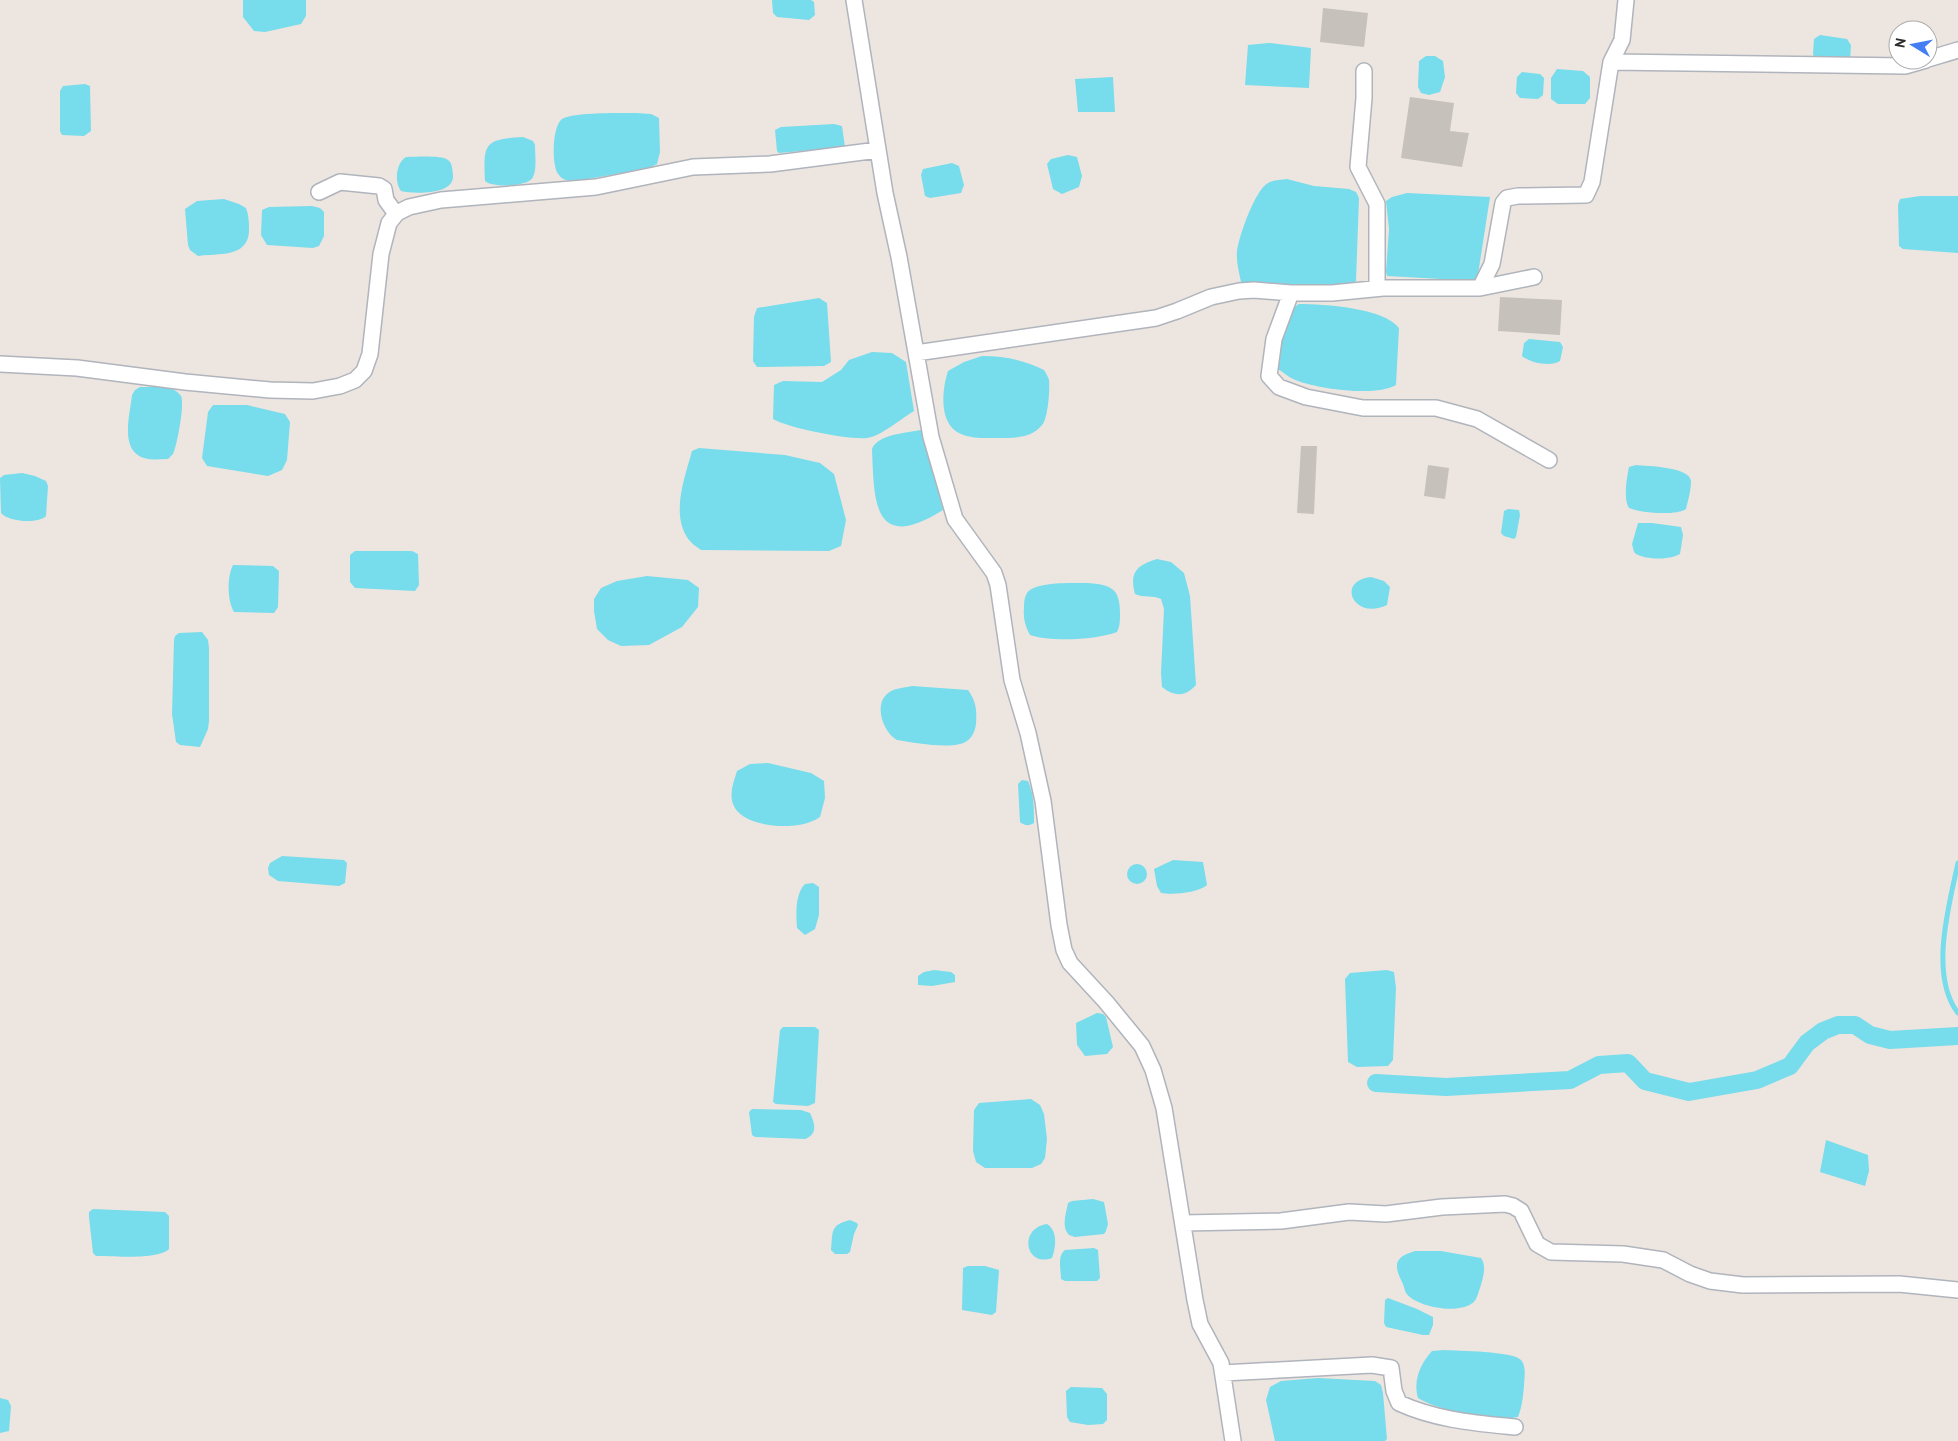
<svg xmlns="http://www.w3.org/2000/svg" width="1958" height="1441" viewBox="0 0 1958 1441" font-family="'PT Sans',sans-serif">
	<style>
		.water { fill: #77dceb }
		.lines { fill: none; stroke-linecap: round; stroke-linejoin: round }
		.stream { stroke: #77dceb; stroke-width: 5 }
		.canal { stroke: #77dceb; stroke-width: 18 }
		.building { fill: #c6c1bb }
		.street-casing { stroke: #b0b4bc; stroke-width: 18 }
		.street { stroke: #fff; stroke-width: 15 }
	</style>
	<rect width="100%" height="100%" fill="#ede6e0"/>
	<path class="water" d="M243 0H306V16L301 24 265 32 254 31 243 17Z
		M772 0H811L814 2 815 15 809 20 777 17 773 13Z
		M1820 35 1847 39 1851 45 1850 61H1816L1813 54 1814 39Z
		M1269 43 1311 48 1309 88 1245 85 1248 45Z
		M1426 56H1435L1443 61 1445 77 1440 92 1429 95 1421 93 1418 87 1419 61Z
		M1557 69 1583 71 1590 77V98L1585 104H1558L1551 99V78Z
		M1522 72 1540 74 1544 78 1543 95 1538 99 1520 98 1516 93 1517 77Z
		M1113 77 1115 112H1078L1075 79Z
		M85 84 90 86 91 131 84 136 62 135 60 131V91L63 86Z
		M636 113 651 114 659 118 660 152 657 164 649 168 577 181C570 181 563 181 559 175 551 167 552 126 562 119 573 112 621 113 636 113Z
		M834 124 842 126 845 147 779 153 777 151 775 130 781 127Z
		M523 137 533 141 535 145C535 154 537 169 533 177 529 187 492 188 485 181 483 143 485 139 523 137Z
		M1068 155 1077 157 1082 176 1079 187 1062 194 1053 189 1047 164 1051 159Z
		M406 157C415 157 442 155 448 160 453 164 452 170 453 175 455 195 414 194 401 191 394 182 396 163 406 157Z
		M952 163 959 166 964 185 961 193 930 198 925 196 921 175 923 169Z
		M1287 179 1314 186 1349 189 1356 192 1359 198 1356 281 1351 285 1322 288 1241 282C1239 272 1236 261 1237 251 1239 236 1255 190 1268 183 1273 180 1281 180 1287 179Z
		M1407 193 1490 197 1477 281 1387 276 1386 272 1389 229 1386 201 1392 197Z
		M1920 196H1958V253L1903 249 1899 246 1898 205 1900 199Z
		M224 199 239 204 246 208C249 216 249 223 249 232 247 258 218 253 198 256L190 250 188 245 185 209 197 201Z
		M312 206 320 208 324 212V236L319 246 313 248 267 245 261 235 262 210 269 207Z
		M819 298 827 303 831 362 824 366 757 367 753 361 754 317 757 308Z
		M1299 304C1324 304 1384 308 1399 328L1396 385C1376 397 1320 389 1298 381 1291 379 1284 373 1278 369 1275 355 1286 309 1299 304Z
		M1529 339 1560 342 1563 347 1560 361C1551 367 1530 363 1522 356L1524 343Z
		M872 352 892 353 906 362 914 411C902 418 880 437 867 438 849 440 788 428 773 419L774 385 783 381 822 382 841 370 849 360Z
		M982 356C1005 356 1024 360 1044 370 1046 373 1048 377 1049 380 1050 390 1048 419 1042 425 1032 438 1014 438 999 438 986 438 973 439 961 434 938 424 942 390 948 371L964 362Z
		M140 387C152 387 174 384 181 396 185 403 177 446 173 454 172 455 169 458 168 459 161 459 154 460 148 459 118 454 130 415 132 395L135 390Z
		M213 405H247L285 414 290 422 287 460 282 470 268 476 207 466 202 458 208 412Z
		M921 430 943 510C874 553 874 504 872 449 878 434 906 433 921 430Z
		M699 448 785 455 820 463 834 474 846 520 841 546 829 551 701 550C697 547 692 544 689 540 670 515 685 477 692 451Z
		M1636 465C1648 466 1690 467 1691 481 1691 490 1688 501 1686 509 1676 516 1641 513 1629 508 1623 499 1627 477 1629 467Z
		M22 473 35 476 46 481 48 486 46 516C39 524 8 522 1 513L0 478 4 475Z
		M1508 509 1519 510 1520 515 1516 537 1514 539 1504 536 1501 533 1504 511Z
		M1638 523H1652L1681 527 1683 535 1680 554C1670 560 1647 560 1636 554L1634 552 1632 544Z
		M355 551H412L418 554 419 585 415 591 355 588 350 582V555Z
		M1157 559 1171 562 1184 573 1190 596 1196 685C1185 697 1175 697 1162 687L1161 673 1164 609 1161 599C1152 595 1144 598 1135 594 1129 572 1137 565 1157 559Z
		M233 565 273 566 279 571 278 607 274 613 234 612C227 600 227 577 233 565Z
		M647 576 688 580 699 588 698 607 682 627 649 645 621 646 608 640 597 629 594 611V599L601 588 617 581Z
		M1371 577 1384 581 1390 587 1387 605C1354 621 1335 581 1371 577Z
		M1088 583C1111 585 1120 588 1120 613 1120 621 1120 626 1117 632 1096 640 1051 642 1030 635 1025 626 1023 618 1024 608 1024 603 1024 598 1027 593 1035 581 1074 583 1088 583Z
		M202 632 208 640 209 648V721L208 729 200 747 180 745 176 742 172 714 174 640 175 636 179 633Z
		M912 686 968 690C976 701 977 710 976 724 975 733 970 742 960 744 943 748 915 743 897 740 884 733 874 707 886 695 892 688 903 688 912 686Z
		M768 763 811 773 824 781 825 798 820 817C817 819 813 821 810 822 790 830 741 827 733 804 729 793 734 781 737 771L750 764Z
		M1022 780 1028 781C1034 794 1034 808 1034 823 1029 826 1025 826 1020 822L1018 784Z
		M282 856 344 860 347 863 345 883 339 886 278 881 269 875 268 868 270 863Z
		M1173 860 1203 862 1207 885C1197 893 1173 895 1161 893L1157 886 1154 869Z
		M1127 874a10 10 0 1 1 20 0a10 10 0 1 1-20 0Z
		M813 883 819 887V915L815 929 805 935 797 928C796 914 795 894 805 884Z
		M934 970 951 972 955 975V982L932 986 918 985V976L924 972Z
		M1387 970 1394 972 1396 988 1393 1060 1388 1066 1357 1067 1348 1062 1345 979 1350 973Z
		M1097 1013 1103 1014 1106 1017 1113 1047 1107 1054 1085 1056 1077 1045 1076 1023Z
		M783 1027H815L819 1030 815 1103 808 1106 776 1104 773 1102 780 1030Z
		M1031 1099 1040 1105 1044 1114 1047 1139 1045 1158 1041 1164 1032 1168H985L976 1162 973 1151 974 1110 979 1103Z
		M752 1109 801 1110 810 1113C815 1124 818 1134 805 1139L755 1137 752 1135 749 1112Z
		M1826 1140 1868 1155 1869 1171 1865 1186 1820 1172Z
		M1093 1199 1104 1202 1108 1224 1106 1231 1104 1234 1075 1237 1069 1235C1061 1227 1066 1214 1068 1203L1072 1201Z
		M93 1209 165 1212 169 1216V1249C158 1260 112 1256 96 1256L93 1253 89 1217V1212Z
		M850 1220 857 1223 858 1225 854 1234 850 1252 847 1254H835L831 1250C833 1231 830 1225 850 1220Z
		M1047 1224C1058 1231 1056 1247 1052 1258 1025 1268 1018 1228 1047 1224Z
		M1094 1248 1098 1250 1100 1278 1097 1281H1065L1061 1279C1061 1270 1057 1256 1065 1250Z
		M1415 1251H1441L1481 1258C1487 1266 1483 1278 1480 1288 1478 1293 1477 1301 1471 1304 1456 1314 1416 1307 1406 1293 1404 1289 1404 1285 1402 1282 1393 1264 1395 1257 1415 1251Z
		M968 1266H985L999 1270 996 1312 992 1315 962 1310 963 1268Z
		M1388 1298 1417 1309 1433 1317V1325L1429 1335H1423L1386 1327 1384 1323 1385 1300Z
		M1444 1350C1458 1351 1513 1351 1521 1360 1527 1367 1524 1378 1524 1386 1523 1397 1522 1407 1518 1417 1495 1422 1439 1411 1418 1398 1413 1381 1420 1364 1432 1351Z
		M1318 1378 1375 1381 1381 1385 1383 1393 1387 1439 1385 1441H1275L1266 1400 1270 1387 1281 1381Z
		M1071 1387 1102 1388 1107 1394V1420L1103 1424 1088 1425 1070 1422 1067 1417 1066 1391Z
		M0 1398 8 1400 11 1406 9 1431 0 1433Z"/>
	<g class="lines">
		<path class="stream" d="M1958 863C1949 905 1929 976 1958 1013"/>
		<path class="canal" d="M1376 1083 1446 1087 1570 1080 1599 1065 1628 1063 1645 1081 1689 1092 1757 1080 1790 1066 1807 1043 1823 1031 1838 1025H1855L1870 1035 1890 1040 1958 1036"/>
	</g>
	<path class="building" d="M1323 8 1368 13 1364 47 1320 42Z
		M1410 97 1454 103 1450 131 1469 133 1462 167 1401 158Z
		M1500 297 1562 300 1560 335 1498 331Z
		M1301 446H1317L1314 514 1297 513Z
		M1428 465 1449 468 1445 499 1424 496Z"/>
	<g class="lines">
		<g class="street-casing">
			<path id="street" d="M854 0 885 193 899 257 931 437 955 519 994 573 998 585 1012 680 1028 733 1043 801 1059 925 1064 950 1070 963 1106 1002 1142 1046 1153 1070 1164 1108 1195 1300 1200 1324 1221 1363 1233 1441
				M1928 59 1958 50
				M1611 62 1905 66 1926 60
				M1364 71V98L1358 167 1377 204V288
				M319 192 340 182 379 186 384 189 386 200 396 214
				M1480 288 1492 264 1503 203 1507 198 1518 196 1586 195 1592 182 1611 62 1622 40 1626 0
				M1291 293 1274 339 1269 376 1279 387 1306 397 1363 408H1436L1477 419 1549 460
				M916 353 1156 318 1177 311 1211 297 1239 291 1254 290 1291 293H1332L1383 288H1480L1534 277
				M0 364 77 368 185 382 270 390 313 391 340 386 355 380 364 371 370 354 381 254 389 223 397 213 409 207 441 200 596 187 693 167 770 164 878 150
				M1183 1223 1281 1221 1349 1212 1386 1214 1442 1207 1505 1204 1513 1206 1521 1211 1537 1244 1551 1252 1623 1254 1663 1260 1690 1274 1710 1281 1743 1285 1899 1284 1958 1290
				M1223 1373 1372 1365 1391 1368 1394 1391 1399 1403C1436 1420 1475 1423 1515 1427"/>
		</g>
		<use href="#street" class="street"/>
	</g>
	<g transform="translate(1913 45) rotate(280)"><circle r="24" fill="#ffffff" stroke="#ababab"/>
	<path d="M0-4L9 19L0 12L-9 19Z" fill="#457df5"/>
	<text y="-8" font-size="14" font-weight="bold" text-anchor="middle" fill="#2d2d2d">N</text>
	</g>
</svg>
